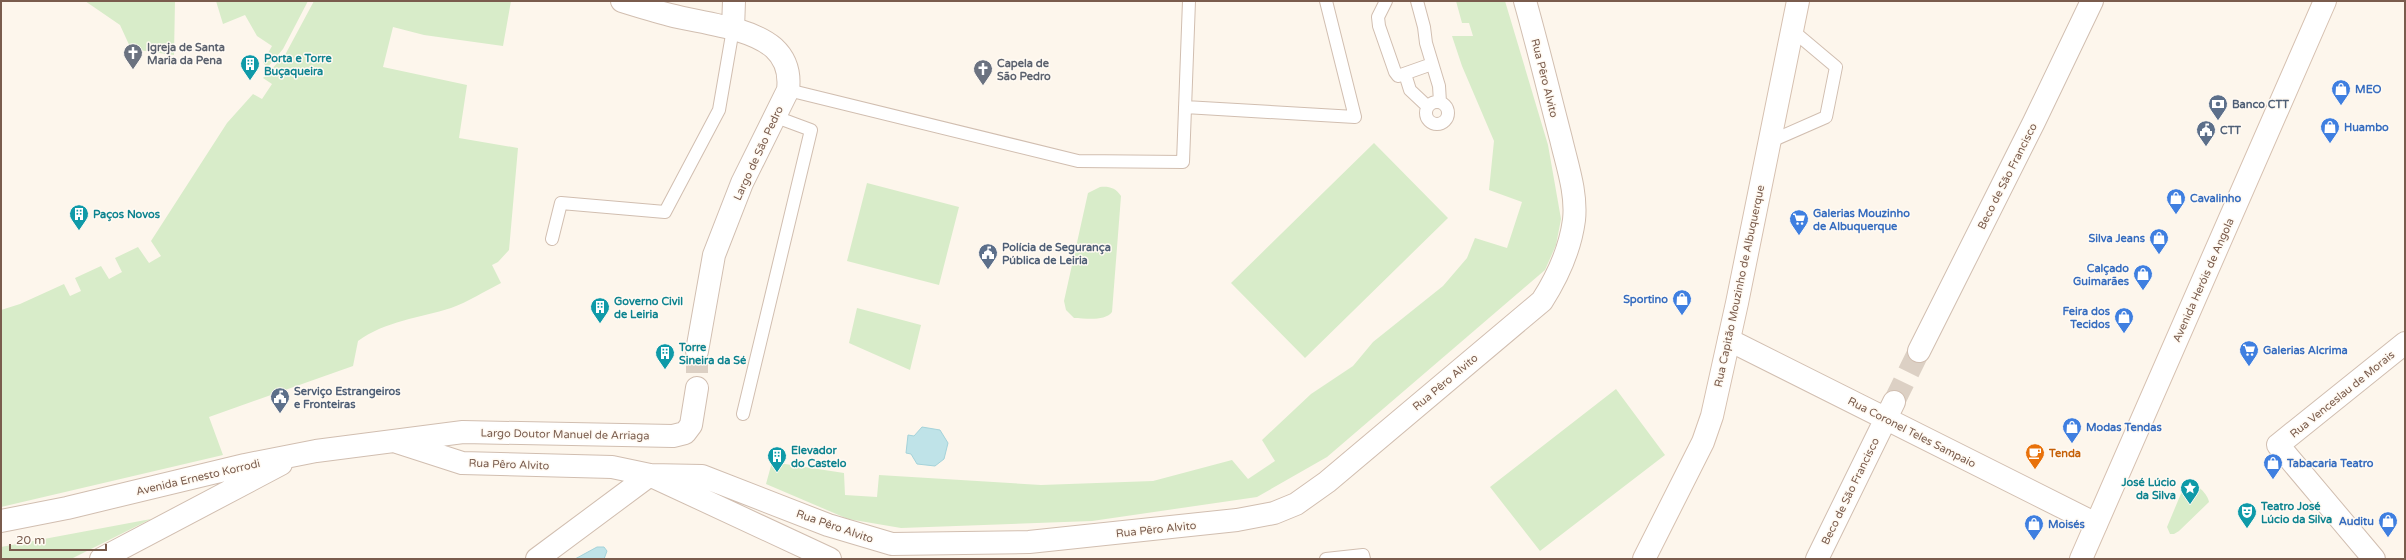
<svg xmlns="http://www.w3.org/2000/svg" width="2406" height="560" viewBox="0 0 2406 560" font-family="'Varela Round',sans-serif">
	<style>
		.green { fill: #d8ecc9 }
		.water { fill: #bfe3e8; stroke: #a5d3da }
		.lines { fill: none; stroke-linecap: round; stroke-linejoin: round }
		.street-tunnel { stroke: #dcd0c4; stroke-width: 22; stroke-dasharray: 22 11; stroke-linecap: butt }
		.lane-casing { stroke: #d1beb0; stroke-width: 14 }
		.street-casing { stroke: #d1beb0; stroke-width: 24 }
		.secondary-casing { stroke: #d6c0b0; stroke-width: 24 }
		.lane { stroke: #fff; stroke-width: 12 }
		.street { stroke: #fff; stroke-width: 22 }
		.secondary { stroke: #fff; stroke-width: 22 }
		.labels { text-anchor: middle; stroke-width: 3; stroke-linejoin: round; paint-order: stroke }
		.worship-label { font-size: 11px; font-weight: bold; fill: #5b616d; stroke: #fffaf3; text-anchor: start }
		.culture-label { font-size: 11px; font-weight: bold; fill: #0d838f; stroke: #fffaf3; text-anchor: start }
		.street-label { font-size: 11px; fill: #7a5c4d; stroke: #fffaf3 }
		.shop-label { font-size: 11px; font-weight: bold; fill: #366cbe; stroke: #fffaf3; text-anchor: start }
		.service-label { font-size: 11px; font-weight: bold; fill: #4e5e75; stroke: #fffaf3; text-anchor: start }
		.food-label { font-size: 11px; font-weight: bold; fill: #c56008; stroke: #fffaf3; text-anchor: start }
	</style>
	<rect width="100%" height="100%" fill="#fdf6ec"/>
	<path class="green" d="M85 1H175L174 55 131 49 120 25Z
		M216 1H308L283 49 267 68 263 62 272 46 257 36 245 15 223 24Z
		M314 1H511L503 46 424 35 393 27 383 67 467 85 459 138 518 148 509 250 498 262 492 265 501 283C485 291 468 302 451 308 420 318 385 321 358 341L353 366 209 417 223 455 1 507V310L20 304 64 284 70 296 81 291 75 278 101 266 109 279 122 272 115 258 138 247 149 263 161 256 151 241 227 123 253 94 262 99 272 84 263 78 285 55Z
		M1456 1H1505L1548 145 1561 219 1556 245 1545 270 1327 457 1257 497 1092 521 901 528 848 519 766 484 772 462 844 473 845 495 877 497 879 475 1041 485 1153 481 1232 460 1248 479 1275 461 1262 440 1311 394 1353 366 1373 342 1443 286 1467 258 1475 238 1507 248 1522 202 1489 190 1494 141 1462 66 1452 36H1473L1469 23H1462Z
		M1374 143 1448 218 1305 358 1231 283Z
		M867 183 959 207 939 285 847 261Z
		M1100 187C1109 186 1116 188 1121 196L1112 312C1104 322 1085 318 1074 318L1066 310 1064 301 1088 193Z
		M857 308 921 325 910 370 849 343Z
		M1616 389 1665 455 1540 551 1490 487Z
		M2189 482C2196 483 2208 494 2209 502L2179 531 2174 534H2170L2167 527 2185 484Z
		M151 519 71 559H2L1 547Z"/>
	<path class="water" d="M922 427 940 430 948 443 944 459 935 466 917 464 911 454 906 453 908 435 914 436Z
		M597 547H604L607 551 604 559H575Z"/>
	<g class="lines">
		<path class="street-tunnel" d="M697 351V388
			M1894 402 1919 351"/>
		<g class="lane-casing">
			<path id="lane" d="M1386 1 1378 17 1379 26 1395 72 1398 76 1432 64
				M1417 1 1424 27 1426 43 1439 86 1440 102
				M1405 74 1410 90 1427 106
				M788 90 1078 161 1183 162 1189 1
				M1426 113a11 11 0 1 1 22 0a11 11 0 1 1-22 0Z
				M1185 107 1355 117 1326 1
				M1769 142 1826 117 1836 67 1792 30
				M552 239 561 203 665 212 719 110 733 29
				M743 414 811 130 776 117
				M1326 559 1363 555 1364 559"/>
		</g>
		<g class="street-casing">
			<path id="street" d="M622 1C638 6 654 11 670 15 701 23 750 27 774 48 787 60 790 74 788 90L742 183 714 255 697 351
				M733 29 734 1
				M1729 340 2096 524
				M1919 351 2034 122 2092 1
				M397 442 462 463 612 467 650 475 702 476 828 525 892 544 1029 542 1237 520 1274 513 1296 504 1327 482 1542 301C1558 276 1570 250 1574 220 1577 193 1567 165 1561 139 1549 93 1538 47 1525 1
				M656 478 830 559
				M1 521 67 508 245 465 316 451 463 432 673 436 685 433 691 425 697 388
				M101 559 281 464
				M537 559 650 475
				M1817 559 1894 402
				M2374 559 2278 445 2405 343"/>
		</g>
		<g class="secondary-casing">
			<path id="secondary" d="M1644 559 1703 442 1712 416 1737 303 1798 1
				M2081 559 2325 1"/>
		</g>
		<use href="#lane" class="lane"/>
		<use href="#street" class="street"/>
		<use href="#secondary" class="secondary"/>
	</g>
	<defs>
		<g id="church-pin" transform="scale(1)"><path d="M0 17L-7.5 6A9.5 9.5 0 1 1 7.5 6Z" fill="#6b7280" stroke="#fffaf3"/><path d="M-1.2-6h2.4v3.5h3.3v2.4h-3.3V6h-2.4V-.1h-3.3v-2.4h3.3Z" fill="#fff"/></g>
		<g id="building-pin" transform="scale(1)"><path d="M0 17L-7.5 6A9.5 9.5 0 1 1 7.5 6Z" fill="#0f9aa8" stroke="#fffaf3"/><path d="M-4-6H4V6H1V3H-1V6H-4ZM-2.5-4.3h1.7v1.8h-1.7ZM.8-4.3h1.7v1.8H.8ZM-2.5-1h1.7V.8h-1.7ZM.8-1h1.7V.8H.8Z" fill="#fff"/></g>
		<g id="shop-pin" transform="scale(1)"><path d="M0 17L-7.5 6A9.5 9.5 0 1 1 7.5 6Z" fill="#3f7fe0" stroke="#fffaf3"/><path d="M-5-2.5h2.3a2.7 3.5 0 0 1 5.4 0H5L5.5 6h-11ZM-1.5-2.5h3a1.5 2.3 0 0 0-3 0Z" fill="#fff"/></g>
		<g id="bank-pin" transform="scale(1)"><path d="M0 17L-7.5 6A9.5 9.5 0 1 1 7.5 6Z" fill="#5c6f8a" stroke="#fffaf3"/><path d="M-6-4H6V4H-6ZM0-2.3a2.3 2.3 0 1 0 0 4.6a2.3 2.3 0 1 0 0-4.6Z" fill="#fff"/></g>
		<g id="civic-pin" transform="scale(1)"><path d="M0 17L-7.5 6A9.5 9.5 0 1 1 7.5 6Z" fill="#5c6f8a" stroke="#fffaf3"/><path d="M-.6-6.5H3V-4.5H.6V-3L4-1V1h2V6H-6V1h2V-1L-.6-3ZM-1.2 2.5V6h2.4V2.5Z" fill="#fff"/></g>
		<g id="supermarket-pin" transform="scale(1)"><path d="M0 17L-7.5 6A9.5 9.5 0 1 1 7.5 6Z" fill="#3f7fe0" stroke="#fffaf3"/><path d="M-6-5.5h2.5l.6 2H6L4.5 2H-2.5L-4.4-4H-6ZM-1.5 3.2a1.3 1.3 0 1 0 .1 0ZM3 3.2a1.3 1.3 0 1 0 .1 0Z" fill="#fff"/></g>
		<g id="cafe-pin" transform="scale(1)"><path d="M0 17L-7.5 6A9.5 9.5 0 1 1 7.5 6Z" fill="#e8710a" stroke="#fffaf3"/><path d="M-5.5-4.5H6V0H3Q3 3.5 0 3.5H-2.5Q-5.5 3.5-5.5 0ZM3-3.2v2h1.7v-2ZM-6 4.5H4V6H-6Z" fill="#fff"/></g>
		<g id="sight-pin" transform="scale(1)"><path d="M0 17L-7.5 6A9.5 9.5 0 1 1 7.5 6Z" fill="#0f9aa8" stroke="#fffaf3"/><path d="M0-6L1.8-2.2L6-1.7L2.9 1.2L3.7 5.4L0 3.3L-3.7 5.4L-2.9 1.2L-6-1.7L-1.8-2.2Z" fill="#fff"/></g>
		<g id="theatre-pin" transform="scale(1)"><path d="M0 17L-7.5 6A9.5 9.5 0 1 1 7.5 6Z" fill="#0f9aa8" stroke="#fffaf3"/><path d="M-5-5.5Q0-4 5-5.5V0Q5 5 0 6Q-5 5-5 0ZM-3.3-2.5H-1v1.5H-3.3ZM1-2.5H3.3v1.5H1ZM-2.8 1Q0 5.5 2.8 1Z" fill="#fff"/></g>
	</defs>
	<g fill-rule="evenodd">
		<use href="#church-pin" x="133" y="53"/>
		<use href="#building-pin" x="250" y="64"/>
		<use href="#church-pin" x="983" y="69"/>
		<use href="#shop-pin" x="2341" y="89"/>
		<use href="#bank-pin" x="2218" y="104"/>
		<use href="#shop-pin" x="2330" y="127"/>
		<use href="#civic-pin" x="2206" y="130"/>
		<use href="#shop-pin" x="2176" y="198"/>
		<use href="#building-pin" x="79" y="214"/>
		<use href="#supermarket-pin" x="1799" y="219"/>
		<use href="#shop-pin" x="2159" y="238"/>
		<use href="#civic-pin" x="988" y="253"/>
		<use href="#shop-pin" x="2143" y="274"/>
		<use href="#shop-pin" x="1682" y="299"/>
		<use href="#building-pin" x="600" y="307"/>
		<use href="#shop-pin" x="2124" y="317"/>
		<use href="#supermarket-pin" x="2249" y="350"/>
		<use href="#building-pin" x="665" y="353"/>
		<use href="#civic-pin" x="280" y="397"/>
		<use href="#shop-pin" x="2072" y="427"/>
		<use href="#cafe-pin" x="2035" y="453"/>
		<use href="#building-pin" x="777" y="456"/>
		<use href="#shop-pin" x="2273" y="463"/>
		<use href="#sight-pin" x="2190" y="488"/>
		<use href="#theatre-pin" x="2247" y="512"/>
		<use href="#shop-pin" x="2388" y="521"/>
		<use href="#shop-pin" x="2034" y="524"/>
	</g>
	<g class="labels">
		<g class="worship-label">
			<text x="147" y="51">Igreja de Santa<tspan x="147" dy="13">Maria da Pena</tspan></text>
			<text x="997" y="67">Capela de<tspan x="997" dy="13">São Pedro</tspan></text>
		</g>
		<g class="culture-label">
			<text x="264" y="62">Porta e Torre<tspan x="264" dy="13">Buçaqueira</tspan></text>
			<text x="93" y="218">Paços Novos</text>
			<text x="614" y="305">Governo Civil<tspan x="614" dy="13">de Leiria</tspan></text>
			<text x="679" y="351">Torre<tspan x="679" dy="13">Sineira da Sé</tspan></text>
			<text x="791" y="454">Elevador<tspan x="791" dy="13">do Castelo</tspan></text>
			<text x="2176" y="486" text-anchor="end">José Lúcio<tspan x="2176" dy="13">da Silva</tspan></text>
			<text x="2261" y="510">Teatro José<tspan x="2261" dy="13">Lúcio da Silva</tspan></text>
		</g>
		<g class="street-label">
			<text transform="translate(1545 78) rotate(76)" y="4">Rua Pêro Alvito</text>
			<text transform="translate(758 153) rotate(-65)" y="4">Largo de São Pedro</text>
			<text transform="translate(2007 176) rotate(-63)" y="4">Beco de São Francisco</text>
			<text transform="translate(2203 280) rotate(-66)" y="4">Avenida Heróis de Angola</text>
			<text transform="translate(1739 286) rotate(-78)" y="4">Rua Capitão Mouzinho de Albuquerque</text>
			<text transform="translate(1445 382) rotate(-40)" y="4">Rua Pêro Alvito</text>
			<text transform="translate(2342 394) rotate(-39)" y="4">Rua Venceslau de Morais</text>
			<text transform="translate(1912 432) rotate(27)" y="4">Rua Coronel Teles Sampaio</text>
			<text transform="translate(565 434) rotate(1)" y="4">Largo Doutor Manuel de Arriaga</text>
			<text transform="translate(509 464) rotate(2)" y="4">Rua Pêro Alvito</text>
			<text transform="translate(198 477) rotate(-13)" y="4">Avenida Ernesto Korrodi</text>
			<text transform="translate(1850 491) rotate(-64)" y="4">Beco de São Francisco</text>
			<text transform="translate(835 526) rotate(19)" y="4">Rua Pêro Alvito</text>
			<text transform="translate(1156 529) rotate(-6)" y="4">Rua Pêro Alvito</text>
		</g>
		<g class="shop-label">
			<text x="2355" y="93">MEO</text>
			<text x="2344" y="131">Huambo</text>
			<text x="2190" y="202">Cavalinho</text>
			<text x="1813" y="217">Galerias Mouzinho<tspan x="1813" dy="13">de Albuquerque</tspan></text>
			<text x="2145" y="242" text-anchor="end">Silva Jeans</text>
			<text x="2129" y="272" text-anchor="end">Calçado<tspan x="2129" dy="13">Guimarães</tspan></text>
			<text x="1668" y="303" text-anchor="end">Sportino</text>
			<text x="2110" y="315" text-anchor="end">Feira dos<tspan x="2110" dy="13">Tecidos</tspan></text>
			<text x="2263" y="354">Galerias Alcrima</text>
			<text x="2086" y="431">Modas Tendas</text>
			<text x="2287" y="467">Tabacaria Teatro</text>
			<text x="2374" y="525" text-anchor="end">Auditu</text>
			<text x="2048" y="528">Moisés</text>
		</g>
		<g class="service-label">
			<text x="2232" y="108">Banco CTT</text>
			<text x="2220" y="134">CTT</text>
			<text x="1002" y="251">Polícia de Segurança<tspan x="1002" dy="13">Pública de Leiria</tspan></text>
			<text x="294" y="395">Serviço Estrangeiros<tspan x="294" dy="13">e Fronteiras</tspan></text>
		</g>
		<g class="food-label">
			<text x="2049" y="457">Tenda</text>
		</g>
	</g>
	<rect width="2406" height="560" fill="none" stroke="#7a5c4d" stroke-width="4"/>
	<path d="M10 544v6h96v-6" fill="none" stroke="#7a5c4d" stroke-width="2"/>
	<text x="16" y="544" font-size="12" fill="#7a5c4d" stroke="#fffaf3" stroke-width="3" paint-order="stroke">20 m</text>
</svg>
